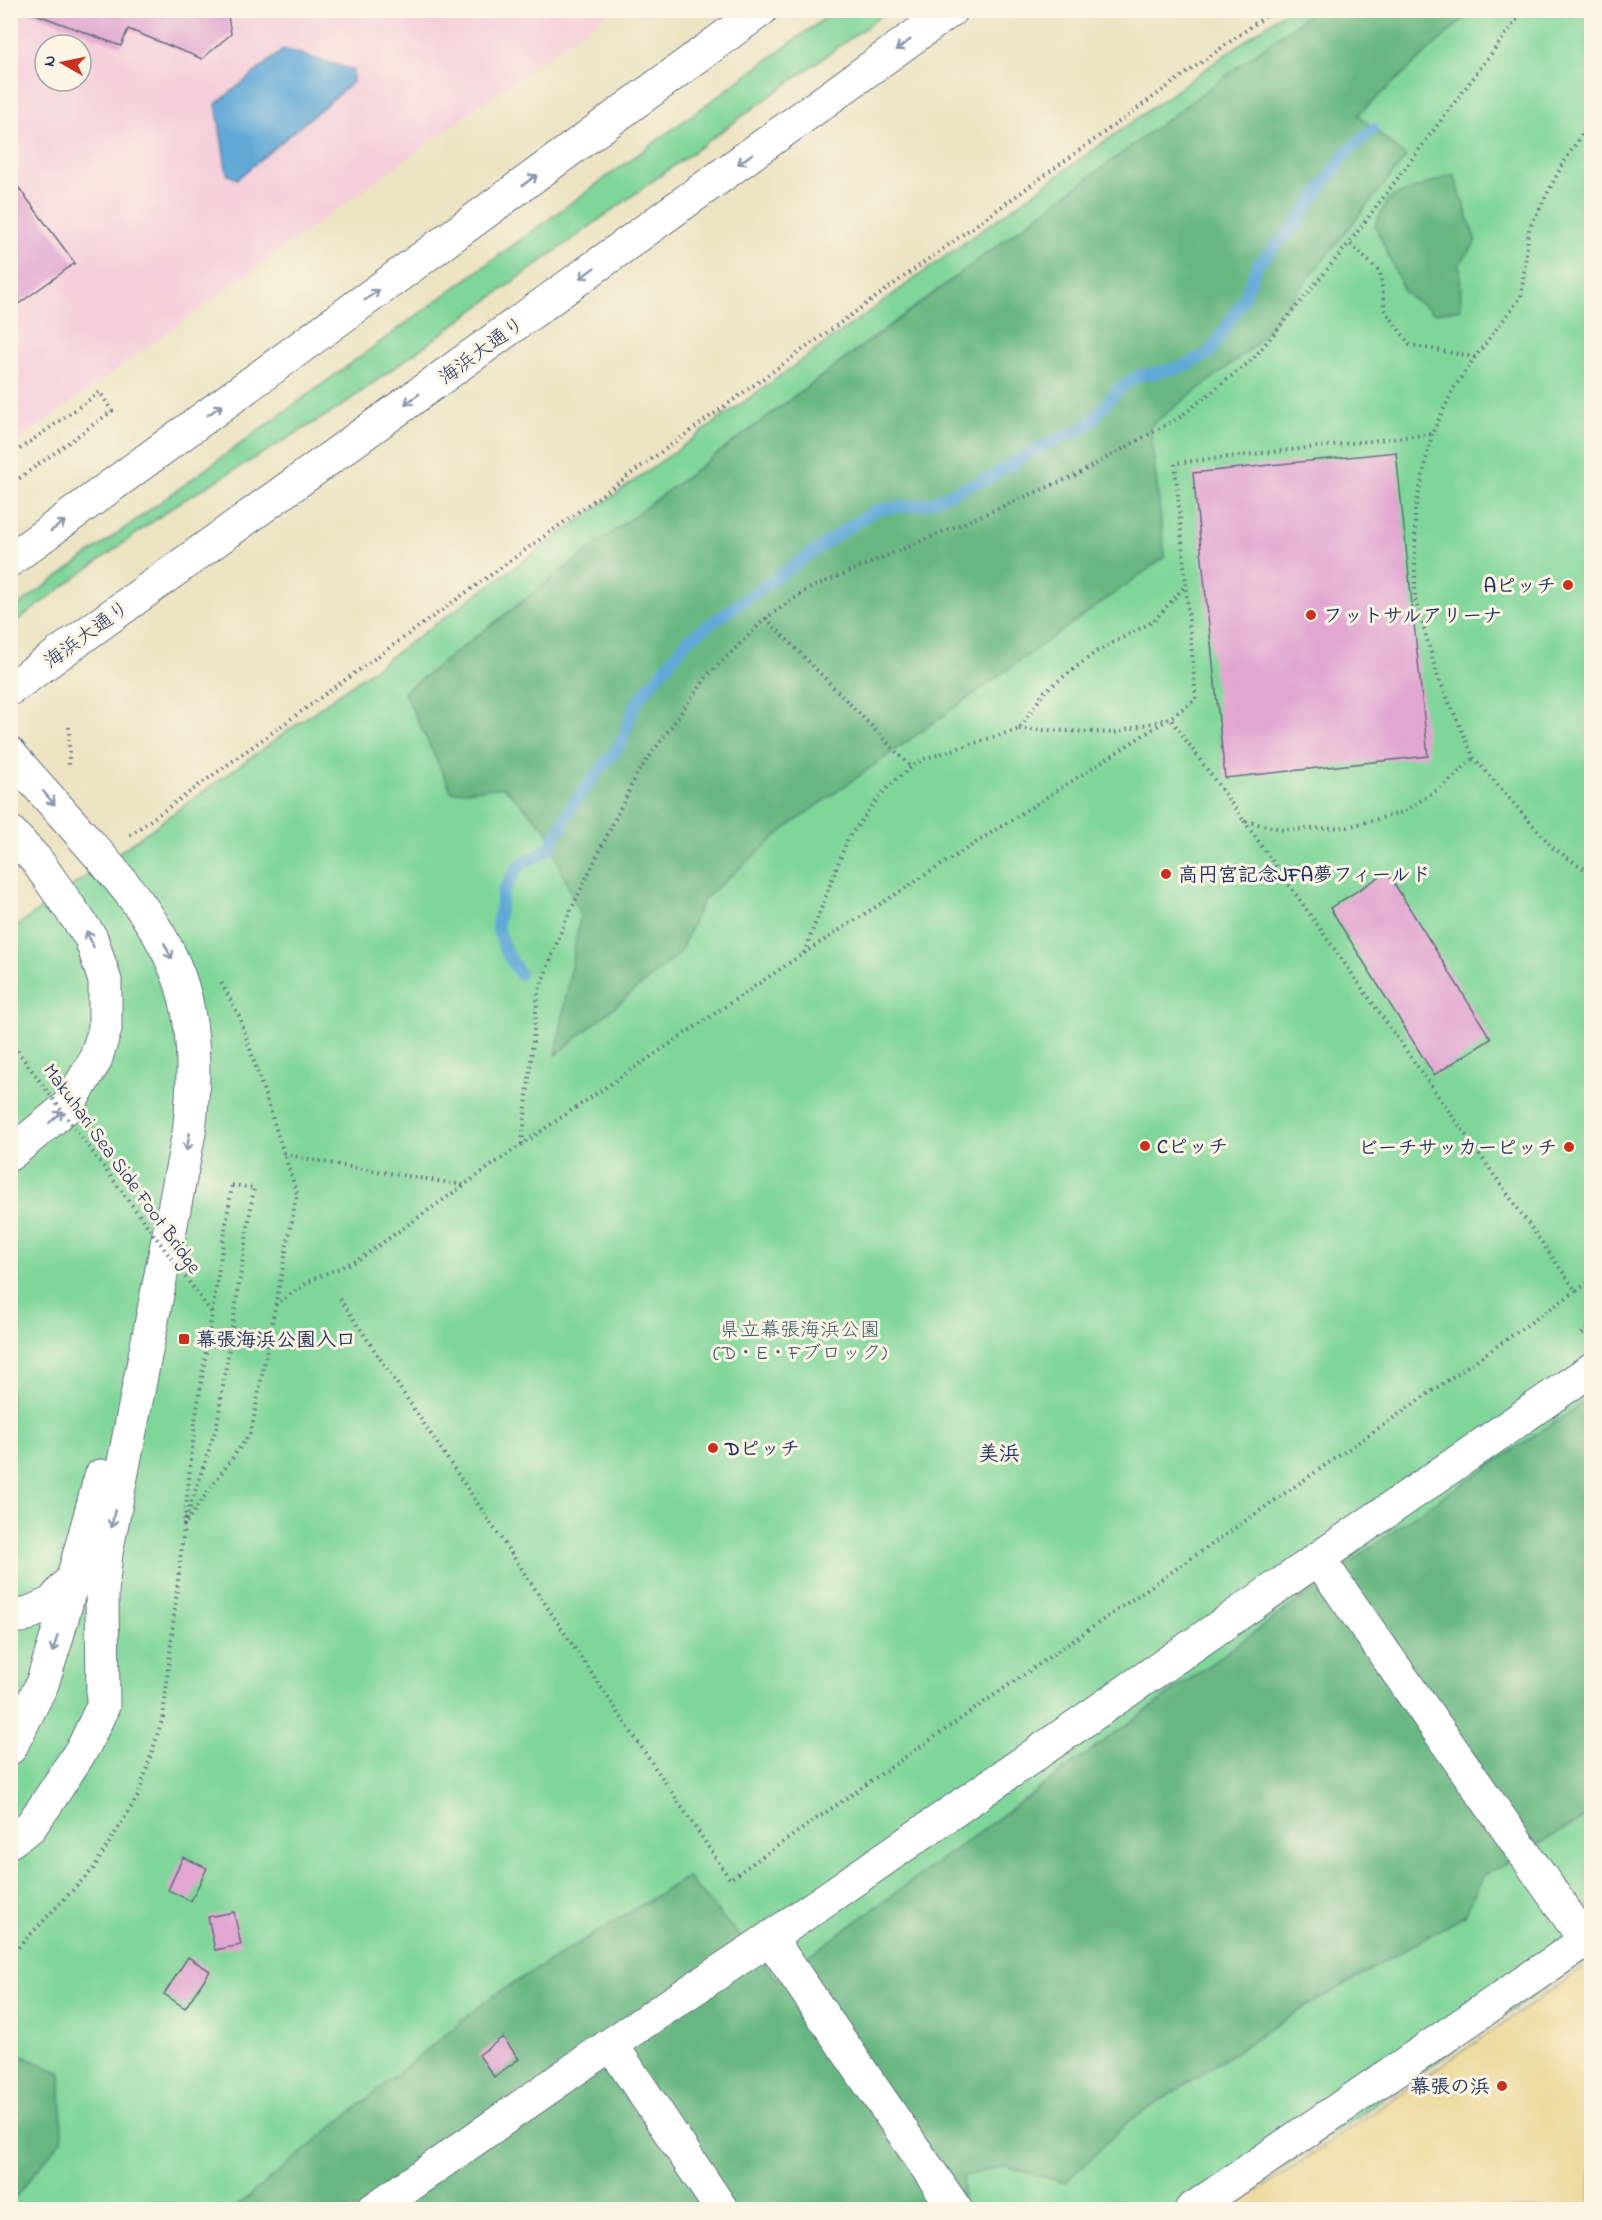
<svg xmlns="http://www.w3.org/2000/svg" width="1602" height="2220" viewBox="0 0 1602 2220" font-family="'Indie Flower','Klee One',sans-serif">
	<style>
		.built { fill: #f5cfdb; fill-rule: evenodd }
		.green { fill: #7fd69a; stroke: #4d827c; stroke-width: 1.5 }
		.forest { fill: #67b782; stroke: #417370; stroke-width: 1.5 }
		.sand { fill: #eeda9e; stroke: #84847e; stroke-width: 1.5 }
		.water { fill: #60a9d7; stroke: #3e6c9a; stroke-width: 1.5 }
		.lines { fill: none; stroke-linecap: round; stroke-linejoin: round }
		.stream { stroke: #60a9d7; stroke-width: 12 }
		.building { fill: #e1a6d1 }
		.minor-casing { stroke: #646e81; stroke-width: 35 }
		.path { stroke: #646e81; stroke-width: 4; stroke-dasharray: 1.5 4.5; stroke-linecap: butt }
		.minor { stroke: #fff; stroke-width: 33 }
		.path-bridge { stroke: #646e81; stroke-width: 4; stroke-dasharray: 1.5 4.5; stroke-linecap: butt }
		.oneway { stroke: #8d97ae }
		.poi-dot { fill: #c8321e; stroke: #fcf5e5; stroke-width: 2 }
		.labels { text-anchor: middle; stroke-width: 6; stroke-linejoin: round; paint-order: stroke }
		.street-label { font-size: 20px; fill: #1b2f5e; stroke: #fcf5e5 }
		.poi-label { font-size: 20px; font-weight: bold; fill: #1b2f5e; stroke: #fcf5e5; text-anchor: start }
		.park-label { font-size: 20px; fill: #34596d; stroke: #fcf5e5 }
		.neighbourhood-label { font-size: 21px; font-weight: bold; fill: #1b2f5e; stroke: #fcf5e5 }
	</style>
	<rect width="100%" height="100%" fill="#fcf5e5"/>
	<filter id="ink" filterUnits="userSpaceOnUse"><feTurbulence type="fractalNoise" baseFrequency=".0167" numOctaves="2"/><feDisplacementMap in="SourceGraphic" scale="12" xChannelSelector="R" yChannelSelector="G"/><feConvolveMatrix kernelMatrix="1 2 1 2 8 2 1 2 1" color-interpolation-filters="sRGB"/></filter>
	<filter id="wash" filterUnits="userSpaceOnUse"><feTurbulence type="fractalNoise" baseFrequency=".008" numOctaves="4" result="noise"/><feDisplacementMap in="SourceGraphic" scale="24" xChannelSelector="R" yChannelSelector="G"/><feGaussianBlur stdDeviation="1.35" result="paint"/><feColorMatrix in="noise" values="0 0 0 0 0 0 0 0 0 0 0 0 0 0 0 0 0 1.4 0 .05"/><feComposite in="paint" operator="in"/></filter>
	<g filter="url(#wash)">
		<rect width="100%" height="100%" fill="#ece4c3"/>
		<path class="built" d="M11 11H610L11 446ZM45 45H81V81H45Z"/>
		<path class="green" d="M836 10 888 11 337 409 174 506 11 625V611Z
			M1286 11H1591V1956L1223 2209H11L10 931Z"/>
		<path class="forest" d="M1313 11H1472L1358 115 1406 157 1252 348 1150 426 1165 557 786 828 703 900 679 954 556 1055 580 916 546 829 504 787 452 792 404 692 639 512Z
			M1454 174 1476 242 1460 263 1461 309 1434 313 1405 293 1375 225 1389 198Z
			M1591 1398V1814L1483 1876 1465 1915 1287 2018 1129 2121 1065 2183 1005 2166 964 2176 960 2210H232L491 1997 687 1877 777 1979 1417 1514Z
			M23 2056 61 2073 62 2140 11 2202V2073Z"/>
		<path class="sand" d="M1591 1963V2209H1232Z"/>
		<path class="water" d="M284 49 353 70V82L237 179 227 174 216 104Z"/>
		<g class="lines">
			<path class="stream" d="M520 974 505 950 497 926 503 891 520 865 549 849 574 802 620 745 636 703 689 639 843 531 876 510 926 504 993 476 1034 450 1085 428 1119 389 1138 376 1179 368 1210 353 1242 302 1258 264 1295 226 1345 154 1373 129"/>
		</g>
		<g id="blocks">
			<path class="building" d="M25 10H227L231 34 202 59 128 29 121 46Z
				M10 176 75 263 17 305 10 296Z
				M1396 452 1428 756 1225 778 1193 473Z
				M1387 872 1491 1039 1434 1075 1330 908Z
				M183 1857 207 1868 191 1901 168 1890Z
				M234 1912 241 1945 215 1950 208 1917Z
				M188 1957 210 1971 185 2008 164 1994Z
				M503 2037 519 2059 494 2077 479 2055Z"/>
		</g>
	</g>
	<g filter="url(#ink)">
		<use href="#blocks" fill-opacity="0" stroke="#646e81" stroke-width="1.5"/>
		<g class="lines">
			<g class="minor-casing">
				<path id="minor" d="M10 560 761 10
					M10 689 951 10
					M10 754C35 783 61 811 86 840 127 887 169 934 185 997 196 1041 194 1088 189 1133L106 1553 102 1592 103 1706 84 1746 47 1803 30 1827 10 1841
					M10 832 37 861 91 938 105 981V1029L95 1061 67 1107 10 1154
					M1318 1558 1585 1940
					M10 1616H22L52 1603 72 1579
					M10 1748 42 1684 56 1640 101 1476
					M770 1938 956 2210
					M611 2044 722 2210
					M373 2210 611 2044 770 1938 1592 1369
					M1191 2210 1592 1936"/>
			</g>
			<path class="path" d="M1475 357 1410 345 1385 310 1380 272 1349 243 1524 10
				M1432 434 1415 510V599L1438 677 1474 758 1553 848 1592 874
				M10 456 100 392 112 411 10 485
				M766 618 911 767
				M69 727V765
				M1019 729 1114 733 1170 718 1244 821 1285 830 1348 827 1403 812 1445 785 1474 758
				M1244 821 1576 1291 1592 1280
				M130 835 1274 10
				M804 953 848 838 884 791 911 767 924 759 1019 729 1045 691 1096 652 1154 621 1185 586
				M522 1144 538 993 564 924 637 774 708 675 766 618 806 590 1074 476 1180 417 1253 359 1349 243
				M284 1154 344 1166 463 1185
				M232 1185 254 1188 217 1425 184 1525 195 1422Z
				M340 1299 730 1879 1576 1291
				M275 1305 313 1279 358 1260 522 1144 804 953 1170 718 1196 699 1175 463 1432 434 1454 388 1475 357 1521 297 1529 229 1561 167 1592 118
				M1582 1334 1592 1323
				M10 1956 93 1869 138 1796 163 1717 184 1525 251 1432 297 1194 240 1018 221 982"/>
			<use href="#minor" class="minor"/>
			<path class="path-bridge" d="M10 1041 212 1313"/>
		</g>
		<defs><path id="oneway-shaft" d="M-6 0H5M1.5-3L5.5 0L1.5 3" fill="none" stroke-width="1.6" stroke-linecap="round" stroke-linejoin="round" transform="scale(1.5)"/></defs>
		<g class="oneway">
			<use href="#oneway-shaft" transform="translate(903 45) rotate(144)"/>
			<use href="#oneway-shaft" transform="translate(745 159) rotate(144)"/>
			<use href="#oneway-shaft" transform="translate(530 180) rotate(-36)"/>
			<use href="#oneway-shaft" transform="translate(587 273) rotate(144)"/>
			<use href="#oneway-shaft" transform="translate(372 295) rotate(-36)"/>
			<use href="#oneway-shaft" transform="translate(412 399) rotate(144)"/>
			<use href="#oneway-shaft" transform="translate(215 410) rotate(-36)"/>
			<use href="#oneway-shaft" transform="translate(58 526) rotate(-36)"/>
			<use href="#oneway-shaft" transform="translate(49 798) rotate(49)"/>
			<use href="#oneway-shaft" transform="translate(90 939) rotate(-115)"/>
			<use href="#oneway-shaft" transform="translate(168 951) rotate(64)"/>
			<use href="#oneway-shaft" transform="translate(56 1117) rotate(-41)"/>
			<use href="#oneway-shaft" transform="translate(188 1142) rotate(101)"/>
			<use href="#oneway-shaft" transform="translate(113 1519) rotate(101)"/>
			<use href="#oneway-shaft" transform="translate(55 1644) rotate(107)"/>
		</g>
	</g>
	<g class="poi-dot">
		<circle cx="1568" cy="585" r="6"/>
		<circle cx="1311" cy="615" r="6"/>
		<circle cx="1166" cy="874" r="6"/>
		<circle cx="1145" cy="1146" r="6"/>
		<circle cx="1569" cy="1147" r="6"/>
		<rect x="178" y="1333" width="12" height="12" rx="3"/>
		<circle cx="713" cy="1448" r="6"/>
		<circle cx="1502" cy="2086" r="6"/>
	</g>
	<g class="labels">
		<g class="street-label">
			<text transform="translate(481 350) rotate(-36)" y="7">海浜大通り</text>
			<text transform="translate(86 634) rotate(-36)" y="7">海浜大通り</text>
			<text transform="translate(123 1168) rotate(54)" y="7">Makuhari Sea Side Foot Bridge</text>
		</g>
		<g class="poi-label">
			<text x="1556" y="592" text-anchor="end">Aピッチ</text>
			<text x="1323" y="622">フットサルアリーナ</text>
			<text x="1178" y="881">高円宮記念JFA夢フィールド</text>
			<text x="1157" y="1153">Cピッチ</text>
			<text x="1557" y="1154" text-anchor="end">ビーチサッカーピッチ</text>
			<text x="196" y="1346">幕張海浜公園入口</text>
			<text x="725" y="1455">Dピッチ</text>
			<text x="1490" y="2093" text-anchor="end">幕張の浜</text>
		</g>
		<g class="park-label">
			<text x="800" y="1336">県立幕張海浜公園<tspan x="800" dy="23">(D・E・Fブロック)</tspan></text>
		</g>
		<g class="neighbourhood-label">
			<text x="999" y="1460">美浜</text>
		</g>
	</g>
	<rect width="1602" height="2220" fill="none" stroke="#fcf5e5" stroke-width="36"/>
	<g transform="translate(63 63) rotate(279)"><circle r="28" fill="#fcf5e5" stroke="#a2a6af" stroke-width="1.5"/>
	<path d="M0-4.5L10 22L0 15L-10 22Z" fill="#c8321e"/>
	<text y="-9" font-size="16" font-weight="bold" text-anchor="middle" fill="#1b2f5e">N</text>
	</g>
</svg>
